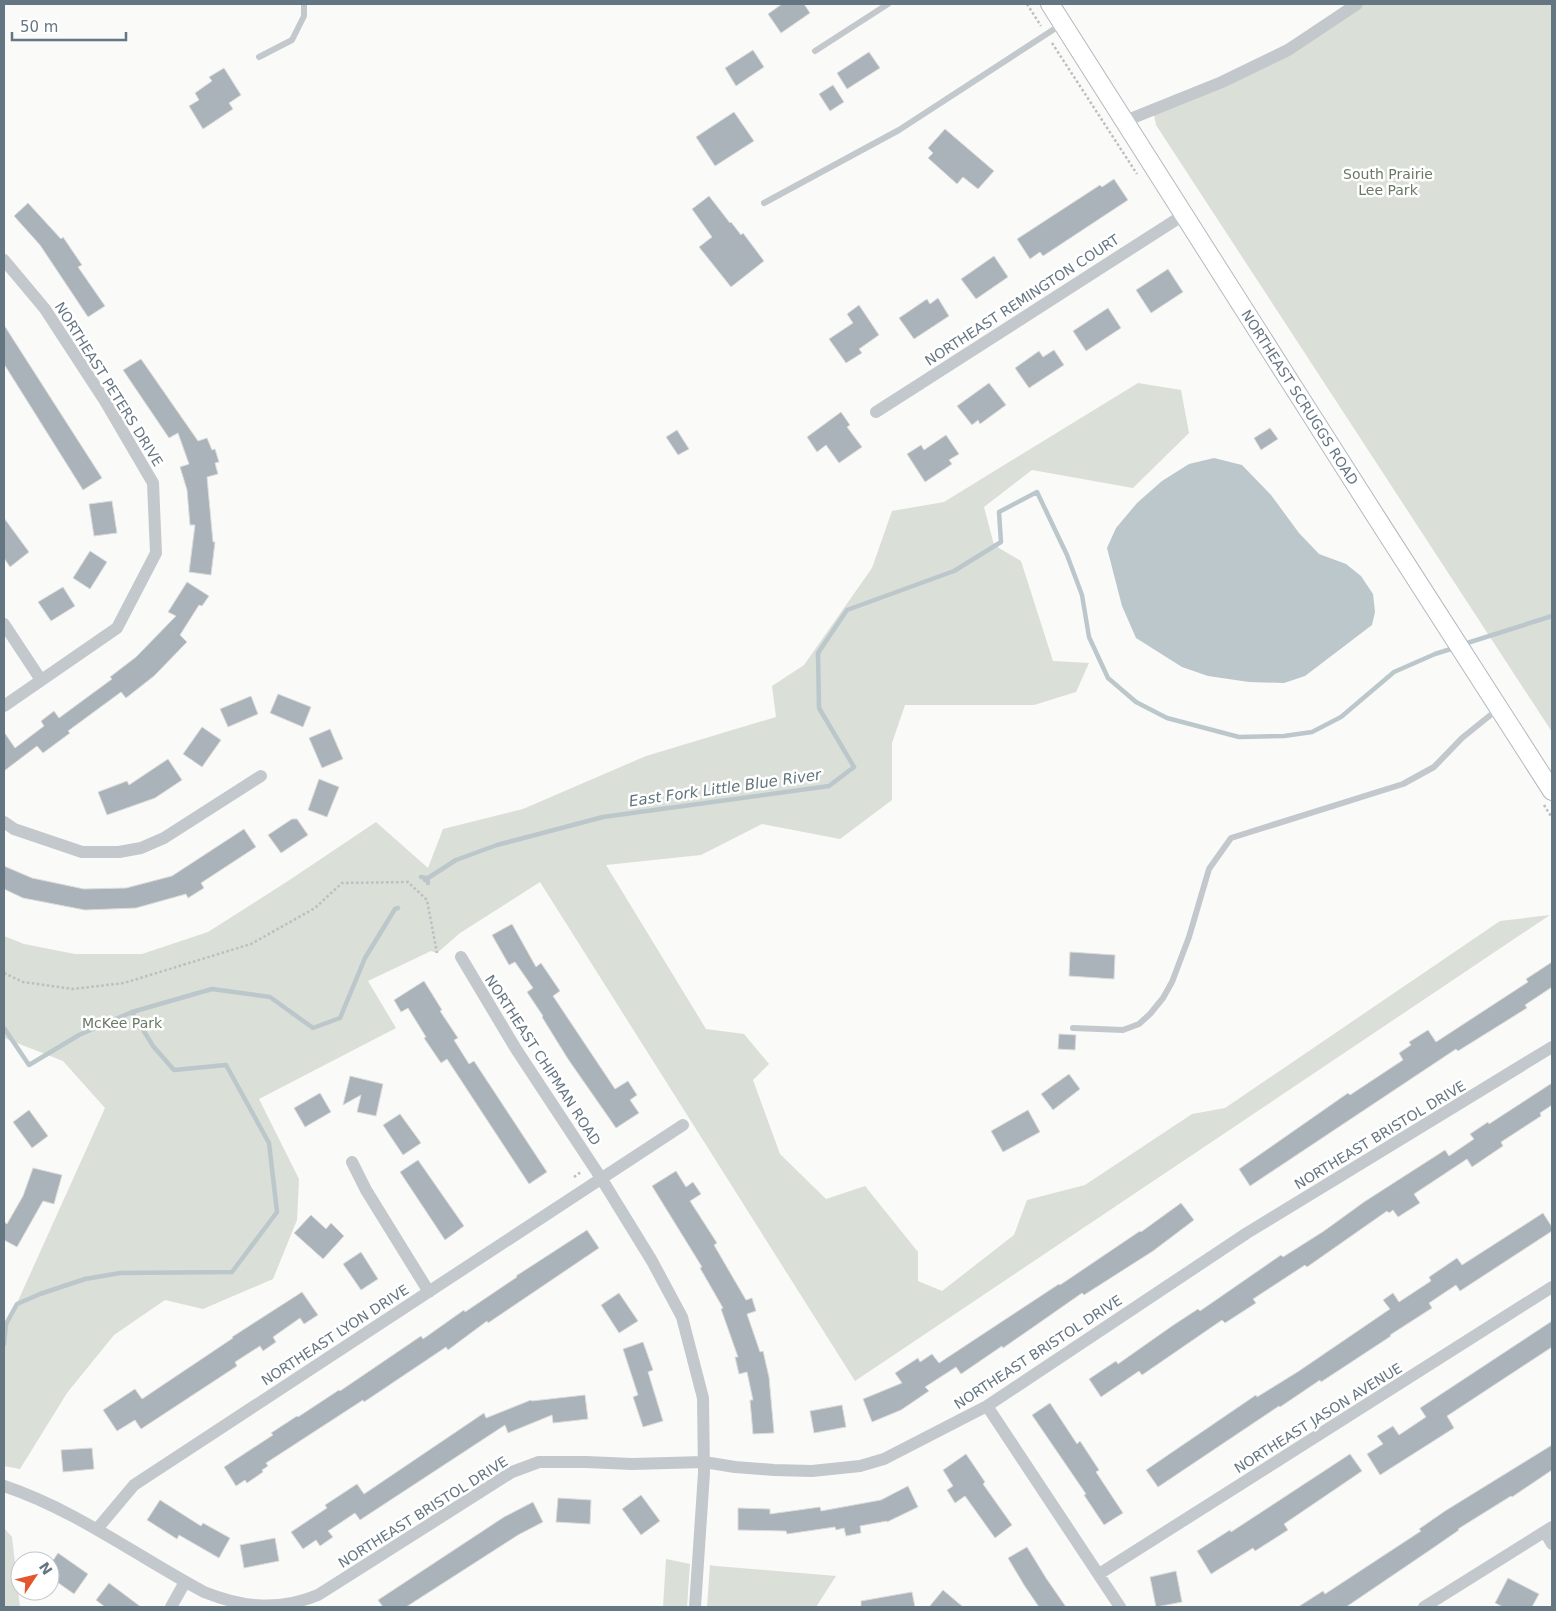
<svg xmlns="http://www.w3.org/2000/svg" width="1556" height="1611" viewBox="0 0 1556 1611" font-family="'DejaVu Sans',sans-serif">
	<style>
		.green { fill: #dadfd7 }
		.water { fill: #bbc7cb }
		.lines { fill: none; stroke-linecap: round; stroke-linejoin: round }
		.stream { stroke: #bbc7cb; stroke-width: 4.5 }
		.building { fill: #aab3b9; stroke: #dcdcda }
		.secondary-casing { stroke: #b3babf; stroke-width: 20 }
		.path { stroke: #bbbfc2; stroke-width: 2.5; stroke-dasharray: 2.5 2.5; stroke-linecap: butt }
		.lane { stroke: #c3c8cc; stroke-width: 6 }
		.street { stroke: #c3c8cc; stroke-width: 12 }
		.secondary { stroke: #fff; stroke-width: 18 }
		.labels { text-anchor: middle; stroke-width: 5; stroke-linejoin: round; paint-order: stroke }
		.park-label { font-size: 14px; fill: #687a64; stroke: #fff }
		.street-label { font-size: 14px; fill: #657683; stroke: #fff }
		.water-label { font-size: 15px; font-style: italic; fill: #60757c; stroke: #fff }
	</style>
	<rect width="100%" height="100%" fill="#fafaf8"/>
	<path class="green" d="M1357 4H1552V732L1156 125 1153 110 1222 82Z
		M1138 383 1181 390 1189 433 1133 488 1032 470 984 507 994 545 1021 561 1053 661 1089 663 1076 692 1034 705H905L892 743V800L840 839 762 824 701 855 606 865 706 1029 744 1034 769 1064 753 1080 780 1154 826 1199 865 1186 918 1252V1281L942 1291 1014 1235 1027 1200 1085 1185 1192 1114 1225 1108 1500 921 1550 915 855 1381 540 882 460 933 437 953 431 951 368 981 396 1028 259 1099 299 1179 297 1220 273 1279 203 1309 165 1300 114 1335 67 1393 20 1469 4 1466V1332L105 1108 63 1061 4 1038V936L24 944 75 954H142L208 932 288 881 376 822 428 868 443 829 523 809 646 756 776 717 772 686 804 665 872 568 892 511 944 502Z
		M4 1528 12 1537 20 1607H4Z
		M666 1559 690 1564 687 1607H663Z
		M710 1565 716 1566 836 1576 816 1607H707Z"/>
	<path class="water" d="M1214 458 1242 465 1271 495 1299 533 1319 554 1346 564 1361 576 1373 594 1375 612 1372 625 1305 676 1284 683 1249 682 1208 676 1182 667 1136 638 1122 606 1107 548 1116 528 1137 503 1162 481 1189 464Z"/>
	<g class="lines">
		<path class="stream" d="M1464 644 1552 616
			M421 877 427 878 428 883
			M425 880 456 860 497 845 603 817 829 786 854 767 819 708 818 653 847 610 954 571 1001 542 999 512 1037 492 1067 555 1082 595 1089 637 1108 678 1136 702 1167 718 1239 737 1284 736 1312 732 1341 717 1394 672 1435 654 1454 648
			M4 1028 29 1065 79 1035 132 1012 212 989 270 997 313 1028 340 1018 365 958 395 909 398 908
			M4 1344 6 1324 17 1304 40 1294 85 1279 120 1273 232 1272 277 1212 269 1143 226 1065 174 1070 153 1046 132 1012"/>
	</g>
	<path class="building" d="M782 4H804L810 13 781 33 768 14Z
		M753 50 764 67 736 86 725 68Z
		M869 52 880 68 847 89 837 73Z
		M224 68 241 95 229 103 233 109 203 129 189 106 199 100 195 93 212 81 209 77Z
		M833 85 844 102 830 111 819 94Z
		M734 112 754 141 715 166 696 137Z
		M945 129 994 171 978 189 963 177 957 184 928 158 933 153 928 148Z
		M1114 179 1128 200 1043 256 1040 252 1030 259 1017 239 1100 185 1102 187Z
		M709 196 730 223 731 222 741 235 743 233 764 261 731 287 699 247 712 237 692 209Z
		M28 203 61 239 63 237 82 265 78 267 105 306 88 317 40 245 14 216Z
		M994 256 1008 277 976 299 961 279Z
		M1168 269 1183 292 1151 313 1136 290Z
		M938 298 949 316 914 339 899 318 927 299 930 304Z
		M859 305 879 335 859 349 862 353 846 363 829 339 853 323 847 314Z
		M1108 308 1121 328 1086 351 1073 331Z
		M4 325 102 478 83 490 4 364Z
		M1054 350 1064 365 1029 388 1015 368 1039 351 1043 357Z
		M141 359 198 441 207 438 212 450 215 449 219 462 215 463 218 474 207 477 213 542H215L211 575 189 572 195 525H190L187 490 180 467 189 464 178 433 169 438 123 370Z
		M989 383 1006 405 980 424 978 420 972 425 957 406Z
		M841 412 850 425 847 427 862 447 839 463 826 445 817 452 807 437Z
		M1270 428 1278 439 1261 450 1254 438Z
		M677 430 689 449 678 455 666 437Z
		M946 435 959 454 949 460 952 464 925 482 907 454 921 445 924 450Z
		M112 501 117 533 94 536 89 504Z
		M4 518 29 552 10 567 4 558Z
		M90 551 107 562 90 589 73 578Z
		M187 582 209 596 202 606 199 605 180 635 187 642 154 676 126 698 121 692 68 731 70 733 43 753 37 746 4 771V732L15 748 44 726 41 721 54 711 59 718 112 679 110 677 136 657 176 616 168 612Z
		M63 587 75 606 51 621 38 602Z
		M278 694 311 707 303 727 270 713Z
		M251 696 258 714 228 727 220 709Z
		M202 727 221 740 202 767 183 754Z
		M330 729 343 759 322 768 309 738Z
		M168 759 182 780 155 798 107 815 98 792 127 781 129 785Z
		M319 779 339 787 327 817 308 810Z
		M292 819H297L308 835 281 853 268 835Z
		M244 829 256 847 201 883 204 888 188 898 186 894 136 908 85 910 23 898 4 889V866L32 878 84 889 126 888 172 876Z
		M512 924 536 967 541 963 560 991 553 996 615 1089 628 1081 637 1095 630 1100 639 1113 616 1128 568 1059 542 1017 543 1016 527 992 533 988 515 962 509 965 492 935Z
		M1070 952 1115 955 1114 979 1069 976Z
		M1552 962V987L1525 1005 1527 1008 1458 1051 1456 1049 1250 1186 1239 1169 1348 1093 1350 1095 1403 1060 1399 1053 1411 1045 1409 1042 1428 1030 1436 1042 1528 982 1526 979Z
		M424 981 442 1010 440 1011 458 1038 454 1040 469 1064 474 1061 547 1172 529 1184 447 1059 441 1063 424 1038 426 1037 408 1008 401 1012 394 1000Z
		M1059 1034 1076 1035 1075 1050 1058 1049Z
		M1069 1074 1080 1089 1053 1110 1041 1094Z
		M350 1076 383 1084 376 1116 357 1112 361 1095 343 1105Z
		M1552 1083V1105L1540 1113 1541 1116 1501 1142 1503 1146 1472 1167 1467 1159 1414 1194 1420 1203 1398 1217 1393 1210 1389 1213 1387 1211 1307 1267 1305 1265 1253 1299 1256 1303 1225 1323 1222 1320 1142 1375 1139 1371 1101 1397 1089 1379 1116 1361 1118 1364 1172 1326 1198 1309 1200 1311 1281 1255 1283 1257 1324 1231 1364 1202 1445 1150 1449 1156 1474 1139 1470 1134 1488 1122 1489 1124Z
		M320 1093 331 1112 305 1127 294 1108Z
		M29 1110 48 1136 32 1148 13 1122Z
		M1028 1110 1040 1132 1003 1152 991 1131Z
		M400 1114 421 1143 403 1155 383 1125Z
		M418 1160 464 1226 445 1240 400 1172Z
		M33 1168 62 1175 54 1204 43 1201 17 1247 4 1240V1222L7 1224 23 1196Z
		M676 1171 686 1187 693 1182 701 1194 690 1201 717 1243 714 1245 746 1300 752 1298 756 1311 747 1314 760 1352 763 1351 769 1377 774 1433 753 1434 750 1400H753L747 1372 739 1374 735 1357H738L721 1309 723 1308 700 1268 702 1267 652 1186Z
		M1181 1203 1194 1220 1153 1251 1084 1295 1082 1293 1029 1330 1003 1348 1002 1346 961 1374 956 1367 925 1387 929 1391 901 1410 872 1422 863 1399 902 1383 895 1373 918 1358 920 1362 932 1354 939 1363 1059 1284 1060 1285 1140 1231 1141 1232Z
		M1543 1213 1552 1227V1231L1460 1291 1456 1285 1429 1303 1432 1308 1390 1335 1391 1336 1321 1382 1320 1380 1280 1407 1279 1406 1158 1487 1146 1470 1256 1395 1257 1397 1299 1371 1390 1309 1383 1300 1393 1293 1399 1302 1431 1281 1429 1277 1457 1258 1462 1265Z
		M311 1215 326 1229 331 1223 344 1236 323 1259 294 1233Z
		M587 1230 599 1248 488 1323 487 1321 448 1350 446 1347 364 1402 363 1400 266 1463 268 1466 262 1470 263 1472 247 1483 245 1480 236 1486 224 1467 273 1435 271 1433 297 1416 298 1417 339 1390 340 1391 421 1336 423 1339 464 1310 465 1312 517 1277 516 1276Z
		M361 1252 378 1279 361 1290 343 1264Z
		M302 1292 318 1315 304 1324 300 1318 273 1337 276 1342 263 1351 260 1346 235 1362 237 1366 141 1429 135 1420 117 1431 103 1410 135 1389 142 1399 233 1338 232 1337Z
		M619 1293 638 1321 619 1333 601 1305Z
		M1552 1321V1347L1447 1416 1454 1428 1380 1475 1367 1454 1383 1444 1377 1436 1393 1426 1399 1435 1426 1417 1420 1408Z
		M643 1342 653 1370 648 1372 663 1421 643 1427 633 1397 638 1395 623 1349Z
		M585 1395 588 1419 553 1423 552 1415 508 1433 505 1425 360 1520 355 1513 328 1531 333 1537 320 1546 316 1540 303 1549 291 1532 327 1508 325 1505 357 1484 364 1494 484 1413 486 1418 531 1400 532 1401Z
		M1050 1403 1077 1444 1080 1441 1099 1470 1096 1472 1123 1513 1104 1525 1084 1495 1086 1494 1032 1415Z
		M842 1405 846 1427 814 1433 810 1411Z
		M1552 1445V1470L1512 1497 1511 1496 1458 1529 1459 1530 1433 1548 1346 1607H1298L1323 1591 1325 1594 1421 1531 1419 1529 1445 1511Z
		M92 1448 94 1469 63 1472 61 1450Z
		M966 1454 985 1482 983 1484 1012 1525 995 1538 965 1496 955 1503 947 1490 953 1486 943 1470Z
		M1350 1454 1362 1471 1284 1524 1288 1530 1255 1551 1253 1548 1211 1574 1197 1551 1230 1530 1231 1532Z
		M908 1486 918 1507 887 1522V1521L860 1526 861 1533 846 1536 844 1528 836 1530 835 1527 787 1534 786 1531 738 1530V1508L770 1509V1514L820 1507 821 1511 881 1500Z
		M641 1495 660 1521 641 1535 622 1509Z
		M558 1498 591 1500 590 1524 556 1522Z
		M160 1500 201 1526 203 1523 230 1538 219 1558 179 1535 177 1539 147 1520Z
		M533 1502 543 1522 518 1535 406 1607H383L378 1600 504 1517Z
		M275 1538 279 1561 244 1568 240 1545Z
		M1027 1547 1046 1578 1066 1607H1039L1024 1585 1008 1558Z
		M58 1553 88 1574 74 1594 50 1577V1565Z
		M1176 1571 1182 1602 1156 1607 1150 1577Z
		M1508 1578 1539 1594 1532 1607H1503L1495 1603Z
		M109 1583 141 1607H105L96 1600Z
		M943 1590 963 1607H929Z
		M912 1592 915 1607H861V1601Z"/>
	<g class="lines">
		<g class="secondary-casing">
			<g id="secondary">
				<path id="s1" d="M1050 4C1132 131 1212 260 1294 388 1379 523 1467 657 1552 791"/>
			</g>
		</g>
		<path class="path" d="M1027 4 1041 26
			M1052 43 1137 174
			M1544 805 1552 818
			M4 973 23 982 73 989 124 983 251 944 315 908 342 883 408 882 427 900 437 953
			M574 1177 581 1172"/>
		<path class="lane" d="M815 51 888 4
			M259 57 292 40 304 16V4
			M764 203 899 130 1062 24
			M1073 1028 1123 1030 1139 1024 1150 1014 1163 998 1172 982 1189 937 1209 869 1231 838 1403 784 1434 767 1462 738 1498 709"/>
		<path class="street" d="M1125 121 1222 82 1288 50 1357 4
			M4 260 45 309 105 401 153 483 156 553 117 628 4 706
			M876 412 1185 214
			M4 624 41 680
			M4 822 14 829 82 852H119L141 848 164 838 261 776
			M461 957 516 1049 601 1178 652 1261 682 1317 703 1398 704 1473 695 1607
			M352 1162 366 1190 429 1292
			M987 1406 1120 1607
			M4 1486C76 1510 138 1557 204 1592 244 1608 279 1611 318 1595L512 1472 539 1462H586L632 1464 704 1462 735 1467 774 1470 812 1471 860 1466 884 1459 987 1406 1247 1233 1552 1047
			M97 1529 134 1485 683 1125
			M1545 1532 1552 1544
			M1099 1574 1552 1287
			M171 1607 185 1582
			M1424 1607 1552 1527"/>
		<use href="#secondary" class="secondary"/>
	</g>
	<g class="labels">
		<g class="park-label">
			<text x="1388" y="179">South Prairie<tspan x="1388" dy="16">Lee Park</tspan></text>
			<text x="122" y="1028">McKee Park</text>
		</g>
		<g class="street-label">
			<text transform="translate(1022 300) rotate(-33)" y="5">NORTHEAST REMINGTON COURT</text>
			<text transform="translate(109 384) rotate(58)" y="5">NORTHEAST PETERS DRIVE</text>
			<text dy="5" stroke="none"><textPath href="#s1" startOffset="466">NORTHEAST SCRUGGS ROAD</textPath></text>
			<text transform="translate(543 1060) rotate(57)" y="5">NORTHEAST CHIPMAN ROAD</text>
			<text transform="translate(1380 1135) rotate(-31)" y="5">NORTHEAST BRISTOL DRIVE</text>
			<text transform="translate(335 1335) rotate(-33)" y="5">NORTHEAST LYON DRIVE</text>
			<text transform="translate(1038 1352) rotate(-33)" y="5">NORTHEAST BRISTOL DRIVE</text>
			<text transform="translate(1318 1418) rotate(-32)" y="5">NORTHEAST JASON AVENUE</text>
			<text transform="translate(423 1512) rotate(-32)" y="5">NORTHEAST BRISTOL DRIVE</text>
		</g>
		<g class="water-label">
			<text transform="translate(725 788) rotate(-8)" y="5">East Fork Little Blue River</text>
		</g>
	</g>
	<rect width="1556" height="1611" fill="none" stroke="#657683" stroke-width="10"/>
	<g transform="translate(35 1576) rotate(55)"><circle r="24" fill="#ffffff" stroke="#c1c8cd"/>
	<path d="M0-4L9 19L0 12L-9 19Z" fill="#e4572e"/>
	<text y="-8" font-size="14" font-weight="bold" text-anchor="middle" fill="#657683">N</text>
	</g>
	<path d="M12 32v8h114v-8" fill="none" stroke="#657683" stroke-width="2.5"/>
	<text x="20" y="32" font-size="15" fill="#657683" stroke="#ffffff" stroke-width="4" paint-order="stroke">50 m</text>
</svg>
